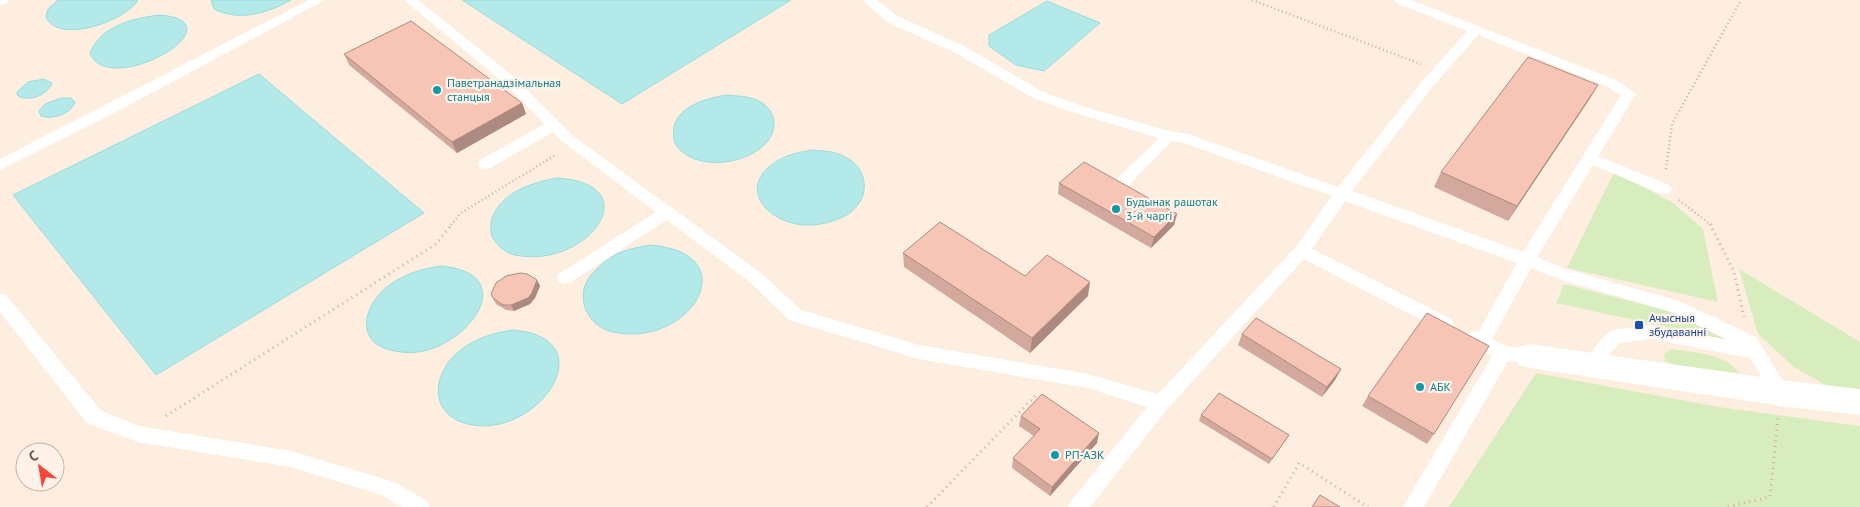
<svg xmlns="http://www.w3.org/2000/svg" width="1860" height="507" viewBox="0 0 1860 507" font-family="'PT Sans',sans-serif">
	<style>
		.green { fill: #d8edbe }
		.water { fill: #b3e9e9; stroke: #99dcdc }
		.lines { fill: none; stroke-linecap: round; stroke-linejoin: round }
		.path-far1 { stroke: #dba899; stroke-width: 2.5; stroke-dasharray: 1 3; stroke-linecap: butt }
		.path { stroke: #dba899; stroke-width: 3; stroke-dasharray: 1 4.5; stroke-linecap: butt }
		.lane { fill: #fff; fill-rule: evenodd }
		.street { fill: #fff; fill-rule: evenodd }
		.secondary { fill: #fff; fill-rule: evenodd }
		.wall { fill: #d4a99d }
		.shaded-wall { fill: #ac8a7f }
		.building { fill: #f6c5b6; stroke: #ac8a7f }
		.culture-dot { fill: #0f9aa8; stroke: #fff3e9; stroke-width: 2 }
		.transit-dot { fill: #1a4fb4; stroke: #fff3e9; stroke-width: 2 }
		.labels { text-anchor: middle; stroke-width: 4.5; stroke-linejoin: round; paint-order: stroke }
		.culture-label { font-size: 12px; fill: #0d838f; stroke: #fff3e9; text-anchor: start }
		.transit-label { font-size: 12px; fill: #164399; stroke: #fff3e9; text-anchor: start }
	</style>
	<rect width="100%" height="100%" fill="#feeee0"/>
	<path class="green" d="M1613 174 1625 177 1673 203 1703 229 1718 302 1567 268Z
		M1739 269 1860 342V394L1829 387 1794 367 1758 334Z
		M1564 284 1673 312 1726 340 1556 303Z
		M1672 349C1694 353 1726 353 1739 373L1676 365 1665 361 1664 354Z
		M1536 373 1719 407 1860 426V507H1449Z"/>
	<path class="water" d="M58 0H138C126 21 58 45 46 17L48 9Z
		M211 0H291C268 13 239 22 214 9Z
		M462 0H791L622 104Z
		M1047 1 1100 23 1044 71 1016 65 989 46V35Z
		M160 15C242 22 112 99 90 54 99 26 134 18 160 15Z
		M259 74 424 213 156 375 13 195Z
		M44 79 52 83C48 95 27 103 17 95V92L28 82Z
		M727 95C737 96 747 96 757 100 778 110 779 132 763 146 743 165 694 171 676 145 673 139 673 133 674 127 679 105 708 98 727 95Z
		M61 98H71L75 102C71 114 53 120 41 116L39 111 45 104Z
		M812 150C823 151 835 151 845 157 868 168 871 196 851 212 840 220 825 224 812 225 768 227 733 186 779 160 789 154 801 152 812 150Z
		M557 178C651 184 587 270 515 255 506 253 499 247 494 240 490 234 490 225 492 218 502 192 531 183 557 178Z
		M649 245C749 252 691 349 613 332 591 327 577 305 586 283 591 273 601 264 610 258 621 250 636 248 649 245Z
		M441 266C529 274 459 360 402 352 393 351 382 349 374 342 357 325 372 298 388 286 404 274 421 269 441 266Z
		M513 330C606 338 540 436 473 425 431 419 429 378 457 353 473 339 492 333 513 330Z"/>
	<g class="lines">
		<path class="path-far1" d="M1252 0 1421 64
			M1666 169 1672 124 1741 0
			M1679 200 1711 225
			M451 225 461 213 557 154"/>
		<path class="path" d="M1710 224 1734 272 1744 317
			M166 416 436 244 452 224
			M927 507 1038 393
			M1274 507 1299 463 1368 507
			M1728 507 1770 497 1778 418"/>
		<path class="lane" d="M0 0H9L7 3 0 5Z
			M309 0H325L99 121 0 170V159Z
			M404 0H418L514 77 572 135 762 274 801 310 919 345 1088 374 1158 394 1296 247 1332 196 1181 142 1172 141 1128 186 1123 187 1118 186 1115 182 1118 178 1159 138 1072 112 1033 98 954 52 887 22 863 0H877L897 16 964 46 1043 92 1082 106 1169 131 1188 134 1338 187 1420 84 1467 31 1396 3 1394 0H1411L1616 80 1636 94 1598 156 1669 185 1672 189 1669 193 1664 194 1659 193 1593 165 1537 257 1565 269 1679 301 1756 337 1790 393 1787 398 1781 401 1775 398 1750 358 1651 339 1619 343 1608 356 1604 370 1598 372 1592 370 1589 365 1594 348 1608 332 1614 330 1651 325 1728 340 1668 311 1561 280 1531 268 1492 339 1506 346 1536 351 1539 356 1536 361 1530 363 1508 361 1424 507H1403L1492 356 1468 343 1465 338 1468 333 1474 331 1478 332 1517 263 1345 201 1312 249 1451 319 1454 324 1451 329 1445 331 1439 329 1304 259 1168 408 1090 507H1068L1071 501 1147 407 1088 388 919 359 789 320 750 282 667 220 571 282 565 284 559 282 557 278 559 274 656 212 562 141 553 132 490 168 485 169 480 168 478 164 480 160 545 124 504 83ZM1478 35 1606 86 1621 95 1523 252 1352 191 1430 90Z
			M0 293 6 295 101 411 139 426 291 451 394 482 427 501 430 507H402L382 495 291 467 138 442 87 423 0 312Z"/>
		<path class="street" d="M1530 344 1781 380 1792 384 1796 393 1792 402 1781 406 1530 368 1519 365 1515 356 1519 347Z"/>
		<path class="secondary" d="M1781 380 1860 389V415L1781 406 1770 402 1766 393 1770 384Z"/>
	</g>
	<path class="wall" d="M344 54 522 103 526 114 457 153 349 65Z
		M1598 85 1508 221 1434 187 1441 172Z
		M1059 183 1177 214 1174 225 1151 248 1058 194Z
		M903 253 1025 276 1088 296 1030 353 904 267Z
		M537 280 540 286 535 298 530 304 514 311 506 310 496 304 493 298Z
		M1242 334 1341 369 1335 380 1322 397 1238 345Z
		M1368 396 1434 434 1427 444 1362 406Z
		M1201 415 1289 435 1286 440 1269 464 1199 421Z
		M1021 416 1097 443 1050 496 1012 468 1013 458 1034 436 1019 426Z"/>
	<path class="shaded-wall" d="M1598 85 1589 100 1508 221 1517 206Z
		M522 103 526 114 457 153 452 142Z
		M1177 214 1174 225 1151 248 1154 237Z
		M537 280 540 286 535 298 530 304 514 311 511 305Z
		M1090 282 1088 296 1030 353 1032 338Z
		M1341 369 1335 380 1322 397 1327 387Z
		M1099 433 1097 443 1050 496 1052 487Z"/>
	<path class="building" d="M411 21 522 103 452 142 344 54Z
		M1528 57 1598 85 1517 206 1441 172Z
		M1084 162 1177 214 1154 237 1059 183Z
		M940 222 1025 276 1047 255 1090 282 1032 338 903 253Z
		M520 273 527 274 537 280 532 293 528 298 511 305H503L493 298 491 294 496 283 506 276Z
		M1427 313 1489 346 1434 434 1368 396Z
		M1256 318 1341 369 1327 387 1242 334Z
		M1219 393 1289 435 1272 459 1201 415Z
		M1042 394 1099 433 1052 487 1013 458 1040 429 1021 416Z
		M1320 495 1340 507H1312Z"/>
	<g class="culture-dot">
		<circle cx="437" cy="90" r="5"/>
		<circle cx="1116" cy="209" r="5"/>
		<circle cx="1420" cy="387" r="5"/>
		<circle cx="1055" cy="455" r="5"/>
	</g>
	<rect class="transit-dot" x="1634" y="320" width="10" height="10" rx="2.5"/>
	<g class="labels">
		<g class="culture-label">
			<text x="447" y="87">Паветранадзімальная<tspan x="447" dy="14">станцыя</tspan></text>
			<text x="1126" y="206">Будынак рашотак<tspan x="1126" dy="14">3-й чаргі</tspan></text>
			<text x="1430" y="391">АБК</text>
			<text x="1065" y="459">РП-АЗК</text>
		</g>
		<g class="transit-label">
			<text x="1649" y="322">Ачысныя<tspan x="1649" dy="14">збудаванні</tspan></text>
		</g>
	</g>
	<g transform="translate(40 467) rotate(329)"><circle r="24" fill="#fff3e9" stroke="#c9b1a7"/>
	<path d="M0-4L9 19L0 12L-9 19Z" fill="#f4463a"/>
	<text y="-8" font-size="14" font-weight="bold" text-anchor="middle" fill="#774f45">С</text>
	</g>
</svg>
